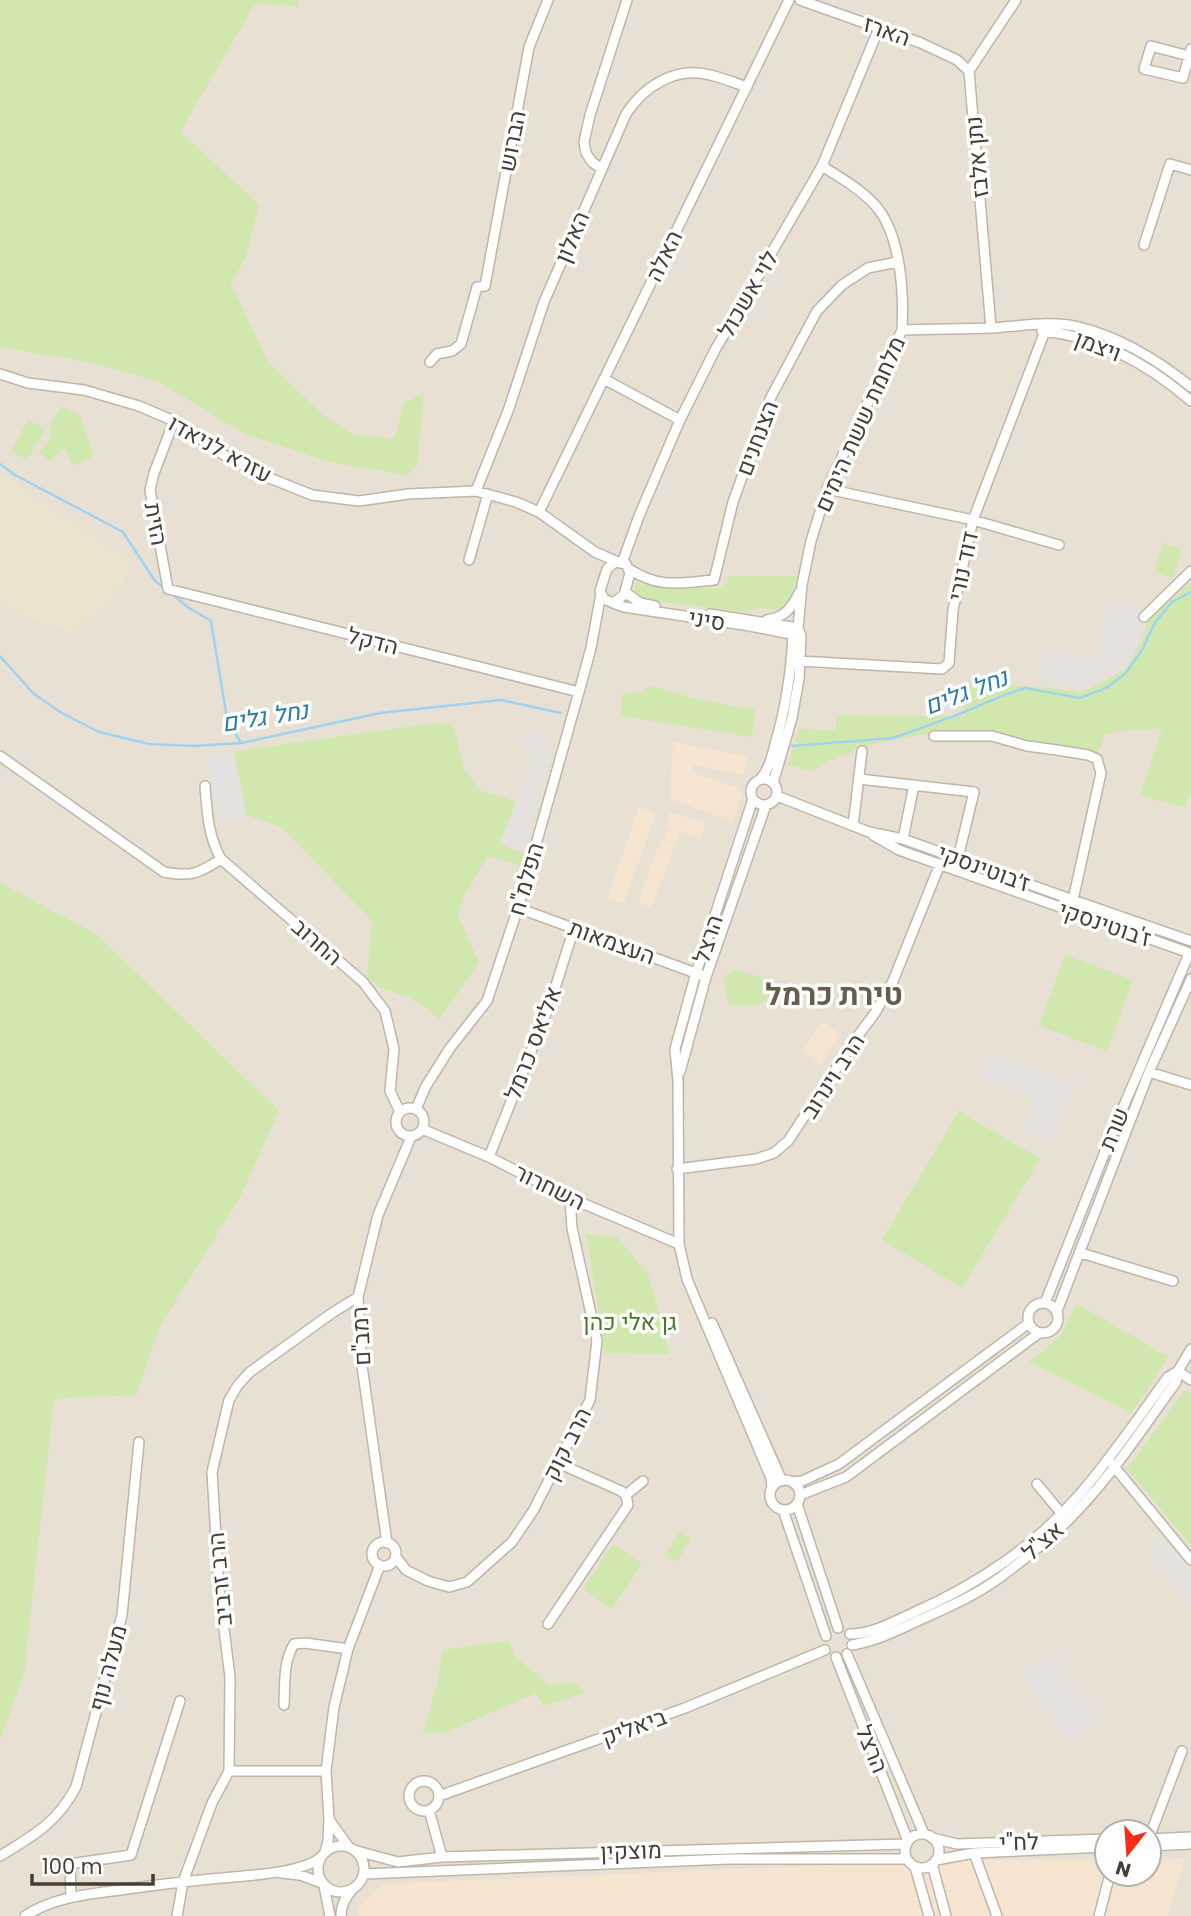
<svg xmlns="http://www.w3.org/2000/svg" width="1191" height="1916" viewBox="0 0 1191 1916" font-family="Poppins,Heebo,sans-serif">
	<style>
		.residential { fill: #e7e0d3; fill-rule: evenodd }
		.commercial { fill: #f5e4d0 }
		.education { fill: #ece3cf }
		.green { fill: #d0e8ad }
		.parking { fill: #e4e1de }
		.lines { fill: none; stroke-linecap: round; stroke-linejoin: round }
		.stream { stroke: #a1d3f1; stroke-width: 2.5 }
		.minor-casing { stroke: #beb6a8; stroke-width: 12 }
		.minor { stroke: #fff; stroke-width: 9 }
		.labels { text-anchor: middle; stroke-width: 7; stroke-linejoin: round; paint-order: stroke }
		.street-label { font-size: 23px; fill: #453e35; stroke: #fff }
		.park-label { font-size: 23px; fill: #497828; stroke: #fff }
		.water-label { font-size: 24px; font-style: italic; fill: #2c7aaa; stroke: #fff }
		.district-label { font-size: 30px; font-weight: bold; fill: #685c4c; stroke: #fff }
	</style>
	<rect width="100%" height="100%" fill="#f3eee5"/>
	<path class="residential" d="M62 0H1191V1916H0V153ZM1107 1832H1149V1874H1107Z"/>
	<path class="commercial" d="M673 742 748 756 744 775 691 764 692 772 743 790 733 822 670 799Z
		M639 807 656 813 624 904 607 899Z
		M670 812 706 823 701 839 680 832 676 842 665 839 669 828 665 827Z
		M661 839 675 844 652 908 638 903Z
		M822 1022 841 1035 820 1065 801 1051Z
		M1107 1859V1874H1149V1859H1184L1168 1916H358V1908L382 1884 949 1860Z"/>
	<path class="education" d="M0 473 132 564 116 594 74 632 28 619 0 600Z"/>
	<path class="green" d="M0 0H298L300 7 255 4 180 132 259 204 246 257 231 283 268 362 324 416 355 435 394 439 405 402 424 393 417 467 407 475 329 462 243 433 159 382 93 363 0 347Z
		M61 407 79 414 94 456 72 466 65 448 50 461 39 452 50 438V425Z
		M28 420 46 429 27 460 11 451Z
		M1163 543 1182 549 1173 578 1154 572Z
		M730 576H797C791 598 789 617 760 607L747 612 648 601 634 594 635 583 667 588H723Z
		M1191 582V789L1185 808 1140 795 1162 729 1127 730 1105 735 1097 755 984 730 938 731 855 748 850 754 839 756 812 771 788 765 799 729 836 730V715L966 716 959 685 1029 686 1083 692 1126 669 1144 636 1149 619Z
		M650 686 702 700 755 710 752 737 621 716V695L641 692Z
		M434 723 453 724 464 768 479 790 516 802 504 846 525 854 521 866 486 856V859L465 894 458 916 479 962 440 1019 411 998 381 988 367 977 372 921 283 828 242 813 229 752Z
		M0 883 95 933 279 1111 239 1199 160 1326 136 1395 54 1399 24 1674 0 1740Z
		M1065 955 1133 980 1107 1051 1039 1026Z
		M734 969 762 978 772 996 756 1006H729L724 978Z
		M959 1111 1040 1159 962 1288 882 1240Z
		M586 1233 618 1238 648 1274 670 1354 605 1353Z
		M1076 1303 1168 1357 1150 1386 1131 1413 1029 1362 1061 1336Z
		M1185 1390 1191 1394V1545L1127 1469Z
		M680 1531 691 1538 677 1562 665 1555Z
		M613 1544 642 1564 612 1609 583 1589Z
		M509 1640 514 1656 548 1684 577 1682 584 1693 543 1706 536 1693 444 1733H423L437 1684 443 1650Z"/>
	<path class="parking" d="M1109 597 1145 609 1141 635 1127 665 1081 688 1037 681 1044 647 1096 658Z
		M534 725 548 739 552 752 522 849 500 843 523 783 534 758 516 738Z
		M234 751 247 817 218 822 207 755Z
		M988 1051 1075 1082 1054 1143 1023 1132 1035 1098 979 1078Z
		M1173 1529 1191 1551V1607L1145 1552Z
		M1054 1651 1101 1720 1067 1743 1020 1674Z"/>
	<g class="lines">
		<path class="stream" d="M0 464 15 475 123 532 155 581 164 588
			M172 594 189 608 211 621 227 719 241 743
			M0 656 33 693 60 712 99 732 149 744 195 746 241 743 380 713 501 700 561 713
			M792 746 893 738 957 715 1004 695 1025 688 1080 698 1106 688 1125 674 1142 650 1154 624 1172 602 1191 592"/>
		<g class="minor-casing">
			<path id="minor" d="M800 0 921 43 957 60 969 71
				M1189 56 1151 46 1144 69 1183 78 1191 49
				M602 169 592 162 586 153 584 142 590 115 627 0
				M1144 245 1170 164 1191 170
				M991 328 969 71 1016 0
				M902 330C933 329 963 329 993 328 1021 326 1052 320 1079 327 1119 337 1159 361 1191 387
				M1042 331C1099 336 1148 364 1191 401
				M430 362 437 354 452 351 461 344 477 287 485 286 529 47 548 0
				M0 374 28 383 84 390 139 406 174 421 230 459 262 475 312 495 359 501 408 494 476 491 516 502 539 512 595 552 618 562
				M604 379 680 420
				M174 421 154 473 150 490 168 589 579 692
				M827 489 973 520 1059 545
				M476 491 508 411 544 302 626 114C644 86 676 66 710 75 723 78 735 83 747 87
				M539 512 789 0
				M469 560 488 494
				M615 562 626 564 630 573 624 595 613 603 604 599 600 591 607 569Z
				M622 563 639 516 680 420 715 350 822 166 879 28
				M629 569C660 589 679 583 714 580L733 502 771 397 817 311 842 285 868 268 897 262
				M625 592 640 603 655 606
				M613 603 624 607 750 626 801 636
				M710 614 798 628
				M1144 617 1191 571
				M767 620C785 617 791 609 799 593
				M799 661 942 669 949 663 953 610 973 520 1045 331
				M934 736H992L1027 746 1057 750 1088 755 1097 759 1101 773 1073 900
				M0 756 164 872C191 877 198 874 221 859
				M859 779 974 792 958 858
				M751 792a13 13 0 1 1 26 0a13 13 0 1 1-26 0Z
				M760 780C769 769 772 757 775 744 786 708 791 673 793 635L795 633
				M773 783 792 718 799 679 801 636 798 628 802 585 811 541 827 489 902 330C904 293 901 234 875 205 860 189 841 178 822 166
				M205 786C207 812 208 836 221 859L363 982 385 1011 394 1049 390 1091 400 1112
				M777 796 869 832 903 839 1073 900 1191 941
				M753 799 696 973 675 1049 678 1081 679 1244 687 1279 771 1478 772 1488
				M853 826 862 751
				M873 835 899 850 1187 952
				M903 839 914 785
				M518 908 701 975
				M680 1072 706 977 766 805
				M1149 1072 1191 1085
				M396 1122a14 14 0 1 1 28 0a14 14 0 1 1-28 0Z
				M416 1109 426 1086 450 1048 487 1001 518 908 579 692 591 648 601 594
				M422 1129 489 1157 570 1198 679 1244
				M489 1157 551 1001 574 928
				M677 1169 756 1159 774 1153 788 1141 857 1037 875 1013 893 981 940 864
				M1081 1253 1173 1281
				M1028 1318a15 15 0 1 1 30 0a15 15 0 1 1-30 0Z
				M1045 1303 1116 1124 1188 956
				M1057 1311 1149 1072 1191 979
				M712 1323 782 1481
				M1178 1371 1191 1380
				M558 1463 621 1491 626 1495
				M1112 1464 1191 1560
				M770 1495a15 15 0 1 1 30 0a15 15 0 1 1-30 0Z
				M792 1482 802 1481 839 1464 1029 1323
				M1037 1484 1061 1513
				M800 1495 846 1477 1039 1333
				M797 1504 838 1628
				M783 1510 826 1636
				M372 1554a12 12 0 1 1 24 0a12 12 0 1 1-24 0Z
				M387 1543 362 1366 358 1297 378 1215 411 1137
				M396 1557 406 1570 428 1581 449 1587 467 1582 512 1542 533 1511 590 1400 597 1341 572 1228 570 1198
				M548 1624 628 1505 626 1495 643 1481
				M850 1634C873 1634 895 1621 915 1612 977 1585 1036 1545 1080 1494 1112 1457 1139 1417 1168 1377L1178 1371
				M852 1645C877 1641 900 1629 922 1619 949 1607 978 1594 1002 1576 1022 1561 1042 1545 1060 1528 1105 1486 1140 1432 1176 1382L1178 1371 1191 1349
				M847 1654 924 1834
				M836 1657 908 1841
				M284 1705C285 1684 283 1662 294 1644L305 1643 348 1649
				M229 1771H326
				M409 1796a15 15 0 1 1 30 0a15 15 0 1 1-30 0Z
				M439 1796 685 1708 825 1650
				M429 1810 442 1857
				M330 1821 348 1846
				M905 1851a17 17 0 1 1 34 0a17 17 0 1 1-34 0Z
				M932 1838 957 1844 1107 1839
				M1149 1838 1182 1751
				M1149 1839 1191 1837
				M318 1869a23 23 0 1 1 46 0a23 23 0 1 1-46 0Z
				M1149 1846 1191 1844
				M357 1851 398 1862 442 1857 906 1844
				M325 1852 328 1841 329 1819 326 1771 334 1707 348 1649 380 1565
				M974 1853 997 1916
				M0 1856C34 1835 56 1824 76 1787L122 1615 139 1442
				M936 1860 974 1853 1107 1847
				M932 1864 946 1916
				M915 1867 929 1916
				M281 1873 300 1875 322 1883
				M364 1874 729 1859H907
				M324 1886 330 1916
				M71 1897 70 1864 131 1855 180 1701
				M25 1916C55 1896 92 1894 127 1889 162 1884 198 1880 233 1877 255 1875 305 1872 321 1857
				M177 1916 183 1882 212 1803 229 1771 230 1677 219 1589 212 1472 229 1400 238 1385 250 1372 332 1313 358 1297
				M341 1916C341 1906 345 1898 351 1891
				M1099 1916 1110 1874"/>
		</g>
		<use href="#minor" class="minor"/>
	</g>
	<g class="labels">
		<g class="street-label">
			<text transform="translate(887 31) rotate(20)" y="8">הארז</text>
			<text transform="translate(512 141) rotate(-79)" y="8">הברוש</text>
			<text transform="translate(977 157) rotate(-95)" y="8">נתן אלבז</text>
			<text transform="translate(572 237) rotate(-67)" y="8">האלון</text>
			<text transform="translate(664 256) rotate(-64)" y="8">האלה</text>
			<text transform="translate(748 294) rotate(-60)" y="8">לוי אשכול</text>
			<text transform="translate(1098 346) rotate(21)" y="8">ויצמן</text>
			<text transform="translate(860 424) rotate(-66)" y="8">מלחמת ששת הימים</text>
			<text transform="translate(757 438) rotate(-69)" y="8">הצנחנים</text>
			<text transform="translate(220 449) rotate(29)" y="8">עזרא לניאדו</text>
			<text transform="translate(156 524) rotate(80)" y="8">הזית</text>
			<text transform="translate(963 566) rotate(-78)" y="8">דוד נורי</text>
			<text transform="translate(707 620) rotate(9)" y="8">סיני</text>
			<text transform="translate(373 641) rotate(14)" y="8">הדקל</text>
			<text transform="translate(984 868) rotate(20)" y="8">ז׳בוטינסקי</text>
			<text transform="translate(526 879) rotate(-74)" y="8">הפלמ"ח</text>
			<text transform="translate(1105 924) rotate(19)" y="8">ז'בוטינסקי</text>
			<text transform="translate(708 939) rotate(-72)" y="8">הרצל</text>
			<text transform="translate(317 942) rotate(41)" y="8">החרוב</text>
			<text transform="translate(612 942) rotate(20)" y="8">העצמאות</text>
			<text transform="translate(533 1043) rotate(-69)" y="8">אליאס כרמל</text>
			<text transform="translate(833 1076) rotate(-57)" y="8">הרב וינרוב</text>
			<text transform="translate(1114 1129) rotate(-68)" y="8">שרת</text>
			<text transform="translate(550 1187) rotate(26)" y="8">השחרור</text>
			<text transform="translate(361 1336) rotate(-93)" y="8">רמב"ם</text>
			<text transform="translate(567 1444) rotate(-63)" y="8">הרב קוק</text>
			<text transform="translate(1043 1541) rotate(-41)" y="8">אצ"ל</text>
			<text transform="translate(220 1579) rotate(-95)" y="8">הרב זרביב</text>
			<text transform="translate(108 1668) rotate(-75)" y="8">מעלה נוף</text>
			<text transform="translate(634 1727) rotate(-20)" y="8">ביאליק</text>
			<text transform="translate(872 1749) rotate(68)" y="8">הרצל</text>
			<text transform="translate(1019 1842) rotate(-2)" y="8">לח"י</text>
			<text transform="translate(631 1851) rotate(-2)" y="8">מוצקין</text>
		</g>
		<g class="park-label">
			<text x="630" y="1330">גן אלי כהן</text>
		</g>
		<g class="water-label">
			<text transform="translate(966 692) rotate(-21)" y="8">נחל גלים</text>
			<text transform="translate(265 717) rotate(-9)" y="8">נחל גלים</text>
		</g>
		<g class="district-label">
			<text x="834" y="1005">טירת כרמל</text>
		</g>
	</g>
	<g transform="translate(1128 1853) rotate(197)"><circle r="33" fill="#ffffff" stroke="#b5b2ae" stroke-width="2"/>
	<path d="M0-5L12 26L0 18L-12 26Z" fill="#fb2d14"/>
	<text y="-10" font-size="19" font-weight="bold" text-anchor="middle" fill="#453e35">N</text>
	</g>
	<path d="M32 1874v10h121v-10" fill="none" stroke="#453e35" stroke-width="3.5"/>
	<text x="42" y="1874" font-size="21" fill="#453e35" stroke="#ffffff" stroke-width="5" paint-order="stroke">100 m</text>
</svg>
